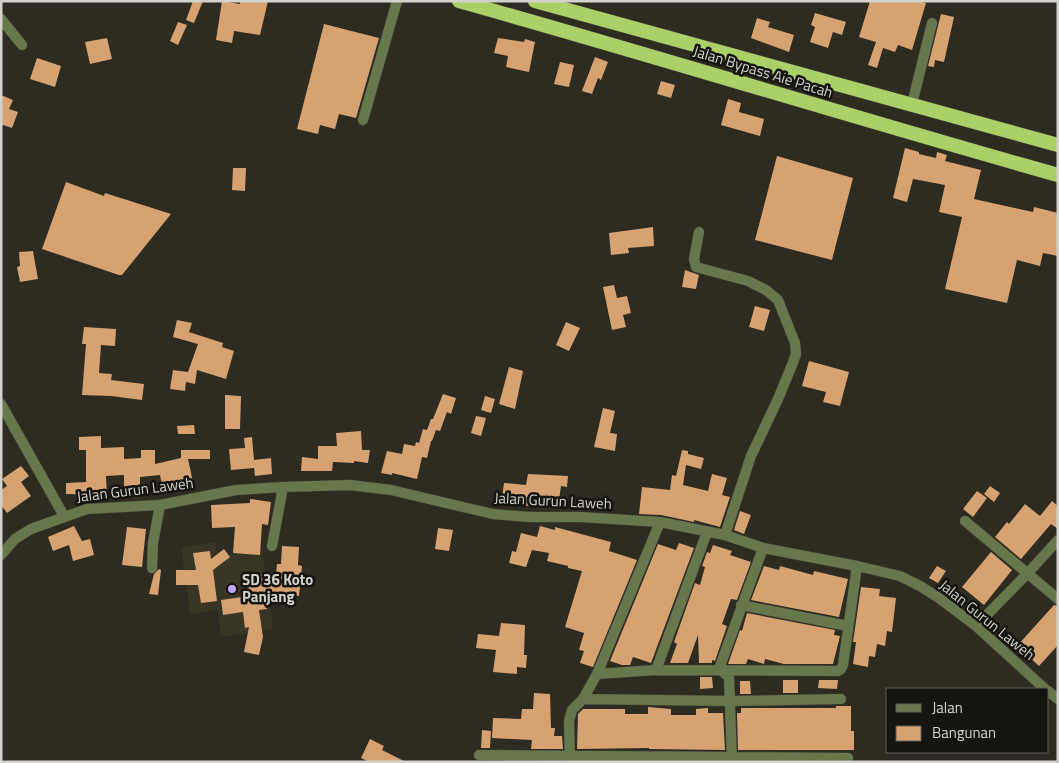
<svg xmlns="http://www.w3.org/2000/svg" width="1059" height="763" viewBox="0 0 1059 763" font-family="'Titillium Web',sans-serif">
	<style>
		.built { fill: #393524; fill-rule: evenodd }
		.building { fill: #d7a272 }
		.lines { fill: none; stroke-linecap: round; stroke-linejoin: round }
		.minor-casing { stroke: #48463c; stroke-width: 11 }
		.trunk-casing { stroke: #48463c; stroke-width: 15 }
		.minor { stroke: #65774b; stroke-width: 10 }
		.trunk { stroke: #aad068; stroke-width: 14 }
		.poi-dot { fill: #c1a8f3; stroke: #15140f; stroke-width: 2 }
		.labels { text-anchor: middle; stroke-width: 5; stroke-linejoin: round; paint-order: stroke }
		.street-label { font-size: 15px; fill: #d3d2cb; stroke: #15140f }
		.poi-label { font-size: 15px; font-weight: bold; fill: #d3d2cb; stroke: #15140f; text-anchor: start }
	</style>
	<rect width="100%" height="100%" fill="#2e2b21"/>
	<path class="built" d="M215 542 218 556 262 549 273 629 221 637 218 610 190 614 181 547ZM210 551 217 600 201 603 193 553ZM265 594 267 609 259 610 261 626 245 628 243 612 223 615 221 600Z"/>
	<path class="building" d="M193 1H203L194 23 186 20Z
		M222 1 240 4V1H268L260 35 234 31 232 43 216 40Z
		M870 1H918L926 3 912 50 898 45 895 52 883 48 877 68 868 65 876 42 859 37Z
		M815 13 846 22 842 35 833 32 828 48 810 42 815 27 811 25Z
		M941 14 954 17 944 62 935 60 934 67 928 66Z
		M757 18 770 22 768 27 794 35 789 52 751 38Z
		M178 22 187 25 178 45 170 41Z
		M324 24 379 38 356 118 339 114 335 129 320 125 318 134 297 129Z
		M107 38 112 59 90 64 85 42Z
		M498 38 524 42 525 39 535 42 529 72 506 67 508 56 494 53Z
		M595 57 608 62 601 80 598 78 592 94 582 91Z
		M37 58 61 66 55 87 30 79Z
		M560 62 574 65 569 87 554 84Z
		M661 81 675 85 671 98 657 94Z
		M1 95 13 100 9 109 18 112 12 128 3 125 1 127Z
		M728 99 741 103 739 112 764 119 760 136 721 125Z
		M905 148 919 152V154L936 158 937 152 947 155 945 161 981 170 974 199 1033 212 1034 207 1058 213V256L1043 253 1040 266 1017 260 1007 303 945 289 962 217 939 212 945 185 913 179 907 202 893 198Z
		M777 156 853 178 832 260 755 240Z
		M233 168H246L245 191 232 190Z
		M66 182 104 196 105 193 171 214 122 275H119L42 249Z
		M653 227 654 246 628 248 629 253 611 255 609 233Z
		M33 251 38 279 20 282 17 267 20 266 19 252Z
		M685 270 699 275 696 289 682 287Z
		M614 285 617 298 627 296 631 313 623 315 626 327 612 330 603 287Z
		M755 306 770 310 764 331 749 327Z
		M177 320 192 323 189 332 223 343 222 347 234 351 226 379 197 370 195 384 186 382 185 391 170 389 173 370 188 372 198 344 173 337Z
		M566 322 580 328 569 351 556 345Z
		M84 327 116 329 115 346 101 345 99 373 112 374 111 380 144 384 142 400 111 396 82 395 86 344H82Z
		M809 361 849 372 840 406 823 402 826 392 802 386Z
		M509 367 523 371 515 409 499 404Z
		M443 394 456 398 451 414 447 412 440 431 436 430 432 441H431L427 458 422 457 417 479 392 473V475L381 473 387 451 402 454 404 444 415 446 416 442 419 443 423 429 427 430 431 419H433Z
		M225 395 241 396 240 429H225Z
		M485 396 495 399 491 413 481 410Z
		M603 408 615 411 610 433 617 434 615 451 594 447Z
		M476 416 486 418 481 436 471 433Z
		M194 425 195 434H178L177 426Z
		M361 431 362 450H370L368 463 354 461V463L333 462 332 471H301L302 457 318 459V446H337L336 433Z
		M101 436V448L124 447V459L141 458V450H155V464L181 458V450H210V459H188L194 487 178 491V488L163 491 160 475 140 477V487H124V475L106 476 107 495 66 494V483L86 482V450H79V437Z
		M252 437 254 460 271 458 272 474 255 476 254 468 231 470 229 449 245 448 244 438Z
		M682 450 688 451V454L704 458 701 469 686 465 683 485 708 491 712 474 727 478 722 495 730 497 720 527 694 520V522L661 515 639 514 642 487 670 490 672 475 676 476Z
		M21 466 29 476 21 482 31 496 7 513 1 505V490L7 486 2 479Z
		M528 474 568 476 567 487 561 486 559 500H535L534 506 501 505 504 483 526 485Z
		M990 486 1000 493 994 502 984 494Z
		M977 491 987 498 973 517 963 509Z
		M250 499 271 502 268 525 262 524 260 555 233 553 235 527 212 528 211 505 250 503Z
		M1052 501 1058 506V529L1051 524 1021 559 995 537 1007 522 1009 524 1025 504 1040 516Z
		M740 511 751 515 744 534 734 530Z
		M74 526 82 541 90 539 94 555 73 561 69 545 53 551 48 537Z
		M540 526 555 530V527L611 542 609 551 637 560 593 667 580 663 584 651 579 650 584 633 565 627 582 571 568 568V566L547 561 549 553 532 550 526 567 509 563 512 551 516 552 521 533 537 537Z
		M127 527 146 529 142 567 122 565Z
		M438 528 453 530 449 551 435 549Z
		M679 543 694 548 651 663 633 657 630 665H622L610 661 658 544 676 550Z
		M713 545 732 551 730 555 751 562 737 600 731 599 722 624 727 626 715 661 712 660V663H699L698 635 688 663H670L677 644 674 642 695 583 700 585 705 567 702 566 707 552 710 553Z
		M282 546 299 547 298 565 302 566 299 596 265 593 267 609 259 610 263 637 259 655 244 652 249 627 245 628 243 612 223 615 221 600 249 596 248 575 276 573 277 564H281Z
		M224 549 230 557 213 570 217 601 201 603 198 585H176V570H196L193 553 210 551 211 559Z
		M991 552 1012 570 984 605 962 587Z
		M764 566 779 570 780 566 813 575 814 571 848 579 839 617 751 600Z
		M937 566 946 571 938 583 929 578Z
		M159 569 161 570 158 595 149 594 154 574Z
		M944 580 954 587 948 596 938 589Z
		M861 587 880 589 879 596 896 598 892 632 887 631 885 646 877 644 875 657 869 656 868 667 853 664 856 642H853Z
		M1054 605 1058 606V645L1039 666 1017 646Z
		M747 613 835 630 834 635 840 636 833 664H784L765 659 764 664 748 659 746 664H728L740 630 742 631Z
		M501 623 525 625 524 655H527L526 668 517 667V674L493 672 496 650 476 648 478 634 499 636Z
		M700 677H712L713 688 700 689Z
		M783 680H798V693H783Z
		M819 680H838L837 689 818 688Z
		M740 681H750L751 694H740Z
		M534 693 550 694 551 728H555L554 736H562L563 749H531L532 740 492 738 493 718 521 719 522 709H533Z
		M836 706H851V731H854V750H738L737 713H741V708H836Z
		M648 707 671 709V715H696V709L708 708V713H723L725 750 649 749V748L577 749 578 714 583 709H625V714H648Z
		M482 730 491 731 490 748H481Z
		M370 739 384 746 382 750 406 762H369L361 758Z"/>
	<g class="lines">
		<g class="minor-casing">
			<path id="minor" d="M1 19 22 45
				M912 104 932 23
				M363 120 397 1
				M699 232 694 259 696 267 748 281 766 290 778 300 795 343 796 354 792 365 778 399 751 456 725 535
				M1 404 64 516
				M965 521 1058 599
				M272 546 283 487
				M1 555 15 539 31 529 87 509 160 505 236 490 283 487 350 485 391 490 493 514 529 517H580L660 522 725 535 763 548 857 566 900 576 920 586 939 598 976 626 1045 689
				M152 568 153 543 160 505
				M741 605 848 626
				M976 626 1027 574 1058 540
				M656 670 707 532
				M597 674 656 670 838 671 841 669 843 665 857 566
				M1048 691 1058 699
				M583 699 730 701 841 699
				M479 755 848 758
				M570 762 569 721 572 710 583 699 597 674 660 522
				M732 762 729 677 719 669 763 548"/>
		</g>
		<g class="trunk-casing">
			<path id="trunk" d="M459 1C659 57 858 119 1058 175
				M535 1 1058 145"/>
		</g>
		<use href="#minor" class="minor"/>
		<use href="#trunk" class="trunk"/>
	</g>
	<circle class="poi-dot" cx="232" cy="589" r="5"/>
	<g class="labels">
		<g class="street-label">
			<text transform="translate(763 72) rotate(17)" y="5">Jalan Bypass Aie Pacah</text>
			<text transform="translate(135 490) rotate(-7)" y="5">Jalan Gurun Laweh</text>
			<text transform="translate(553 501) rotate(3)" y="5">Jalan Gurun Laweh</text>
			<text transform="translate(987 620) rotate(39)" y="5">Jalan Gurun Laweh</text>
		</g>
		<g class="poi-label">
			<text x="242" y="585">SD 36 Koto<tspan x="242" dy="17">Panjang</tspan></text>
		</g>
	</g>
	<rect width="1059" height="763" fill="none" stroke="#d3d2cb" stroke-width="5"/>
	<rect x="886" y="688" width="162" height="65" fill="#15140f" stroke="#61605a"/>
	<rect x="896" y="704" width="25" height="8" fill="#65774b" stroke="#61605a"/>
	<text x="932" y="713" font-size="15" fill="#d3d2cb">Jalan</text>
	<rect x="896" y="726" width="25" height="15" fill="#d7a272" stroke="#61605a"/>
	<text x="932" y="738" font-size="15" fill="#d3d2cb">Bangunan</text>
</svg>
